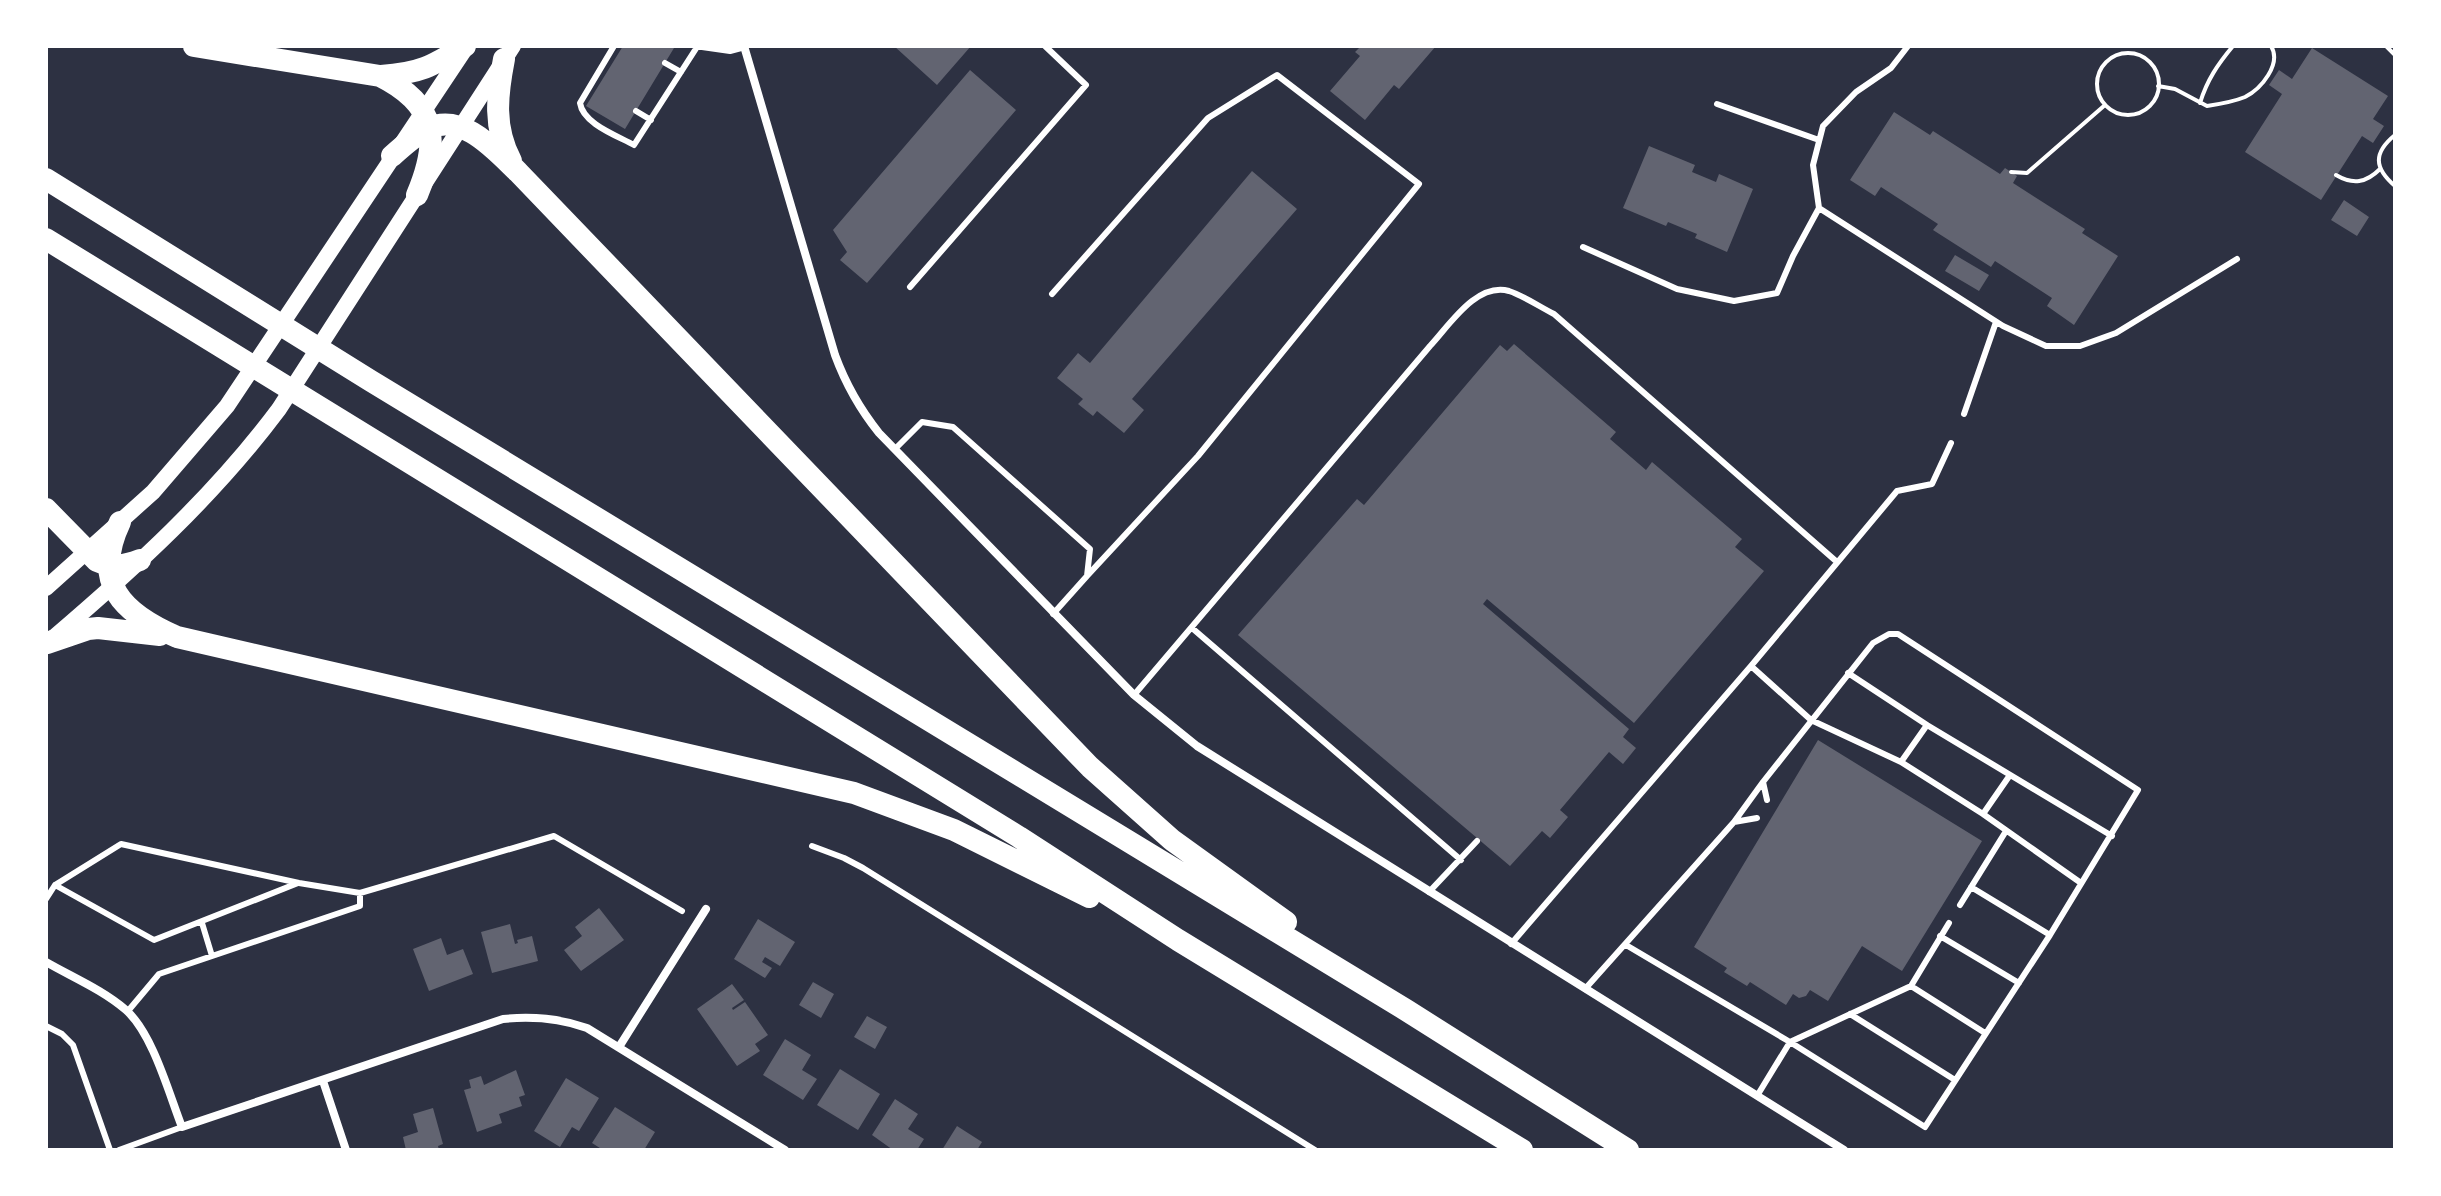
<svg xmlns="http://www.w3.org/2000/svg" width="2441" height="1196" viewBox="0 0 2441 1196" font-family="Arial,sans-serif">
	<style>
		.building { fill: #626471 }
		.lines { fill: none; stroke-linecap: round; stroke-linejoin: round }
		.path { stroke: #fff; stroke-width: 4 }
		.service { stroke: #fff; stroke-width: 6 }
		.minor { stroke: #fff; stroke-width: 8 }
		.secondary { stroke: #fff; stroke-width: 16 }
		.motorway { stroke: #fff; stroke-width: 22 }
	</style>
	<rect width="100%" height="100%" fill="#2d3142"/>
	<path class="building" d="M623 46 674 48 625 129 586 106Z
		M894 46H971L937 85Z
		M1361 46H1436L1399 89 1394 85 1365 120 1330 91 1360 56 1355 52Z
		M2312 48 2388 96 2373 119 2384 126 2373 143 2362 136 2321 200 2245 152 2282 94 2269 85 2279 70 2292 79Z
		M970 70 1016 110 867 283 840 260 847 252 833 230Z
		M1894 112 1930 135 1933 131 2000 174 2005 168 2017 176 2013 183 2085 229 2082 233 2118 256 2074 325 2047 306 2052 298 1995 261 1991 267 1933 230 1938 224 1881 187 1875 196 1850 180Z
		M1649 146 1695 165 1692 172 1716 182 1719 174 1753 189 1727 252 1695 238 1697 234 1668 222 1666 226 1623 208Z
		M1252 171 1297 209 1132 399 1144 410 1124 433 1097 411 1093 416 1078 404 1083 399 1057 378 1078 353 1090 363Z
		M2344 200 2369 217 2357 236 2331 220Z
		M1955 255 1989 275 1979 291 1945 271Z
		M1514 344 1616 432 1610 439 1646 470 1652 462 1742 539 1735 547 1764 571 1634 723 1487 599 1483 604 1629 729 1623 737 1636 748 1623 764 1609 752 1560 810 1568 817 1550 838 1542 831 1510 866 1238 635 1357 499 1364 505 1500 345 1507 351Z
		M1818 740 1982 841 1902 971 1862 946 1828 1001 1810 990 1806 996 1799 998 1793 994 1786 1005 1750 982 1747 986 1724 972 1727 968 1694 947Z
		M599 908 624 940 581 971 564 950 582 936 575 927Z
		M758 919 795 942 780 966 765 957 762 962 772 968 765 978 734 959Z
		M510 924 515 944 518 943 517 940 532 936 538 961 492 973 481 932Z
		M441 938 447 955 463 949 473 974 429 991 413 949Z
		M813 982 834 994 821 1018 799 1005Z
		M732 984 744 1000 732 1008 733 1010 745 1002 768 1035 755 1044 760 1051 737 1066 697 1009Z
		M867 1016 887 1027 875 1049 854 1037Z
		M785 1039 811 1055 802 1070 817 1079 803 1100 763 1075Z
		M840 1069 880 1094 858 1130 817 1105Z
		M516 1070 525 1095 519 1097 522 1106 499 1114 502 1123 477 1132 464 1090 471 1088 469 1080 481 1076 484 1085Z
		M566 1078 599 1098 579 1131 572 1127 560 1147 534 1131Z
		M895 1099 918 1114 908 1129 924 1139 917 1150H893L872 1135Z
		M615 1107 655 1132 644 1150H603L592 1143Z
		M433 1108 443 1144 438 1146 439 1150H406L403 1137 418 1132 413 1114Z
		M957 1126 982 1142 977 1150H942Z"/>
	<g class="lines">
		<path class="path" d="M2386 46 2395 55
			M2097 84a31 31 0 1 1 62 0a31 31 0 1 1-62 0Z
			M2158 86 2175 89 2207 106C2220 104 2233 102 2245 97 2261 89 2282 64 2271 46
			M2200 103C2207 80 2218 64 2233 46
			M2395 135C2373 153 2374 168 2395 186
			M2011 172 2027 173 2105 105
			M2336 175C2353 185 2366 183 2380 169"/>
		<path class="service" d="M614 46 580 103C583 124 618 136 634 145L697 47
			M695 46 730 51 745 47
			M665 63 681 72
			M1717 104 1819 140
			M636 111 651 120
			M1819 208 1813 165 1823 126 1856 92 1891 68 1908 46
			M1583 247 1677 289 1734 301 1777 293 1793 256 1819 208 2003 326 2046 346H2080L2116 333 2237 259
			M910 287 1086 85 1045 46
			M1052 294 1208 118 1277 75 1419 184 1198 456 1087 576
			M1964 414 1996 322
			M895 449 922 422 953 427 1090 549 1087 576 1053 614
			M1192 628 1461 860
			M1751 666 1811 720 1901 762 1983 814 2081 883
			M1848 673 1927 725 2112 836
			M1134 695 1430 346C1449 326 1476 282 1509 291 1524 296 1540 307 1554 314L1837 562
			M1901 762 1927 725
			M1763 782 1767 800
			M1983 814 2010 775
			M1734 822 1757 818
			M812 846 844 858 863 868 1315 1150
			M55 885 154 940 298 883
			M1971 887 2050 935
			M1429 892 1477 841
			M46 899 55 885 121 844 299 883 360 893 554 836 682 911
			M1960 905 2006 831
			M202 923 212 956
			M1940 936 2019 983
			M1511 944 1751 666 1897 491 1932 484 1951 443
			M1626 945 1790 1042 1911 986 1949 923
			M1911 986 1985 1033
			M1585 989 1734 822 1763 782 1873 643 1889 634H1898L2138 790 2050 935 1925 1127 1790 1042 1757 1096
			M128 1011 159 974 360 906V893
			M1850 1014 1955 1080
			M46 1026 62 1034 73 1045 110 1150
			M119 1150 182 1127"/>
		<path class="minor" d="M744 46 835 355C846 385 859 408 879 433L1134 695 1197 746 1844 1150
			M46 962C72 977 103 990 126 1010 153 1034 169 1094 182 1127L503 1019C533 1016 559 1018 587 1028L785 1150
			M619 1047 706 909
			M323 1081 346 1150"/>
		<path class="secondary" d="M46 588 153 492 227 406 465 49
			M53 638C135 568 214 496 279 409L513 46"/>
		<path class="motorway" d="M194 46 380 76C438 105 440 140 417 195
			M504 59C497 95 493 127 511 161
			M381 76C420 73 431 67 465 46
			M392 156C403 146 414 136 427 129 462 111 496 151 518 172L1090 767 1172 840 1286 922
			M46 179 371 381 1406 1010 1628 1150
			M46 239 1019 837 1178 940 1522 1150
			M46 509 97 561C113 568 124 566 140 560
			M120 522C91 583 122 613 177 637L854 793 954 830 1089 897
			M47 643 88 629 98 628 160 635"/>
	</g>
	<rect width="2441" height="1196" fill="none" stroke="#ffffff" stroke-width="96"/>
</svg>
